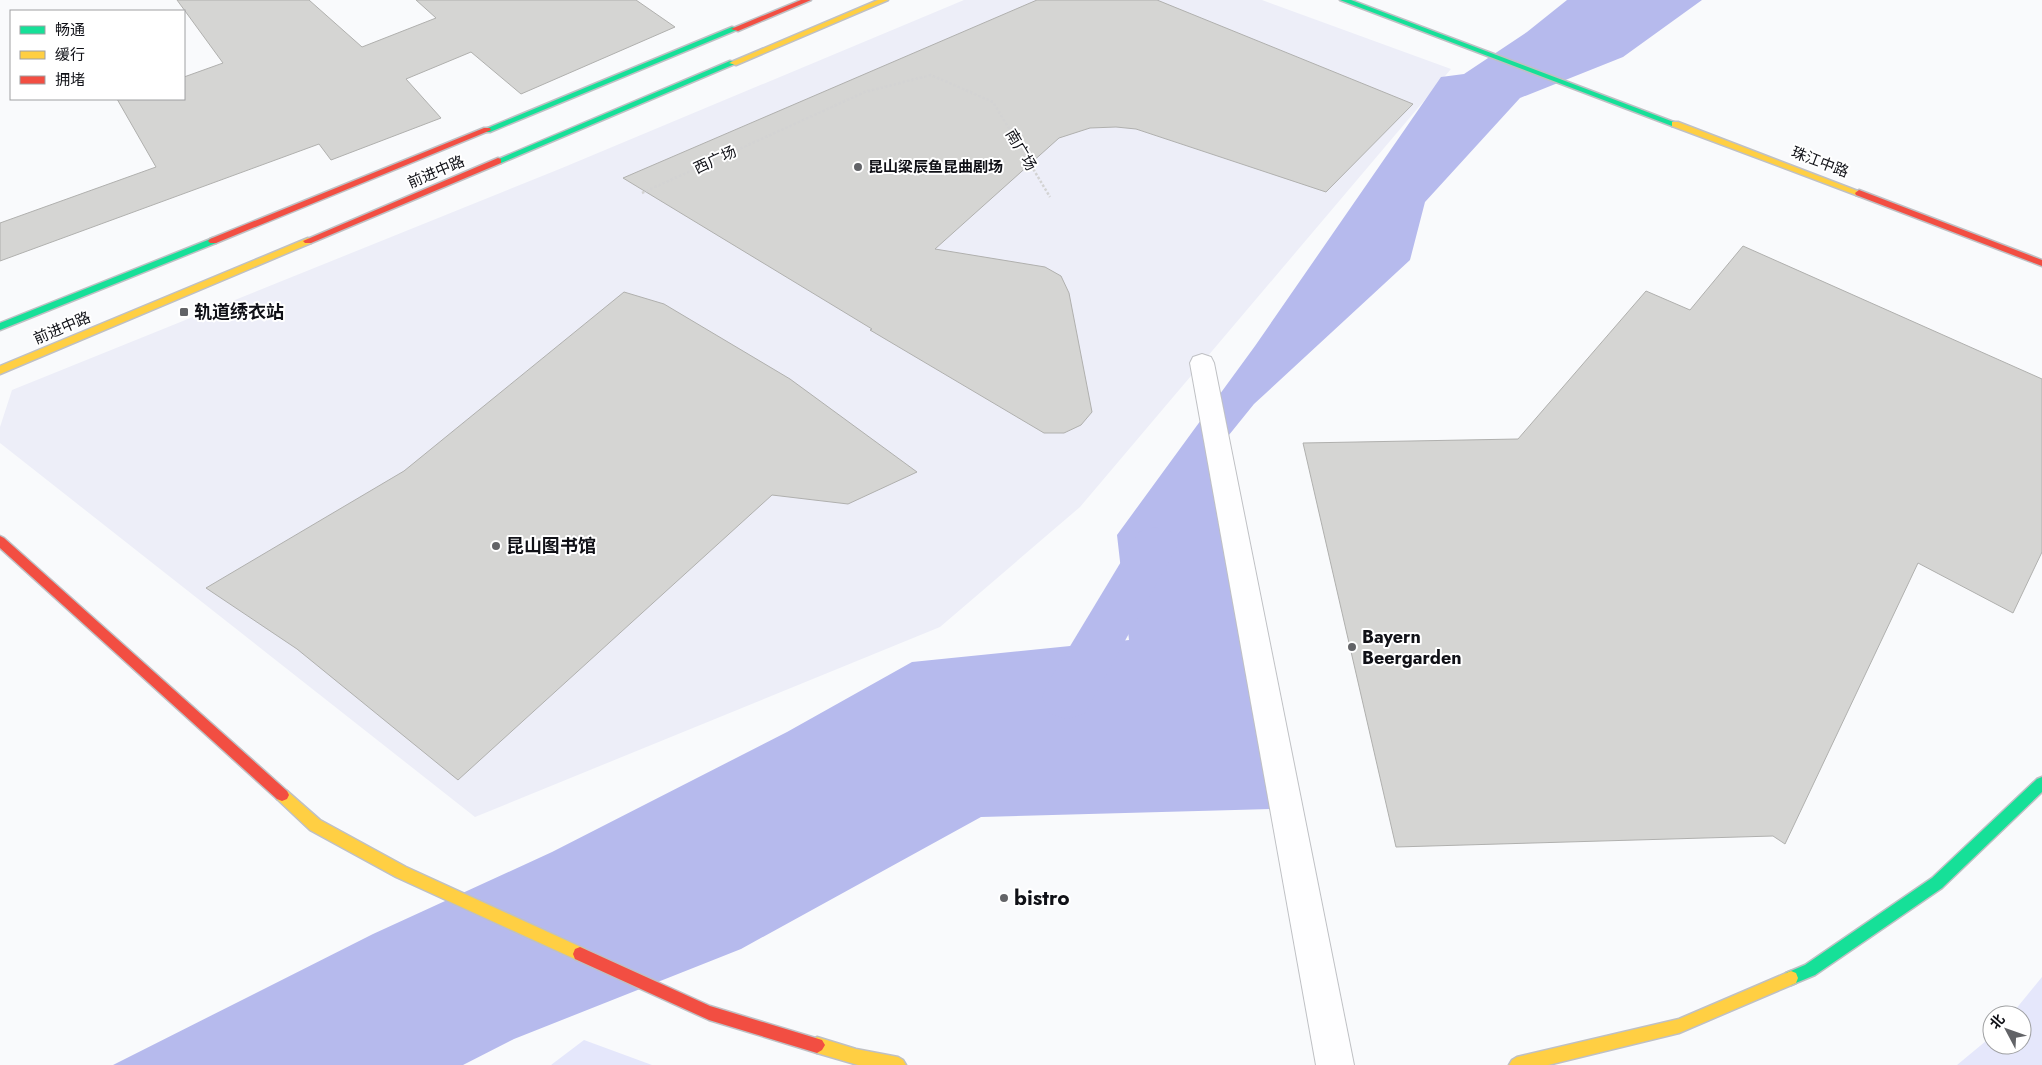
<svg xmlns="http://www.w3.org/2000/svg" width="2042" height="1065" viewBox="0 0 2042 1065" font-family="Jost,'Noto Sans SC',sans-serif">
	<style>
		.built { fill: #edeef8 }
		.green { fill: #e5e7fb }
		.water { fill: #b6baed }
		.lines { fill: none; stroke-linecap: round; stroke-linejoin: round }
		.canal { fill: #b6baed; fill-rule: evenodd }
		.building { fill: #d5d5d3; stroke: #b0b0ae }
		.street-casing { stroke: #bfc0c4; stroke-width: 2 }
		.fast-casing { stroke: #bfc0c4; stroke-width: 3 }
		.slow-casing { stroke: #bfc0c4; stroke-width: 3 }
		.jam-casing { stroke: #bfc0c4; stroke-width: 3 }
		.path { stroke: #d3d3d3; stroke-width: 2.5; stroke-dasharray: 2.5 2; stroke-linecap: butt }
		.street { fill: #fefeff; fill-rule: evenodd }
		.fast { fill: #16e098; fill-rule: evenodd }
		.slow { fill: #ffcf43; fill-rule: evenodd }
		.jam { fill: #f24e42; fill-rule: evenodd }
		.poi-dot { fill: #626367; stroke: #fff; stroke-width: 2 }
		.labels { text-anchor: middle; stroke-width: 4; stroke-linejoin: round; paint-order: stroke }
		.far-street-label { font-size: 15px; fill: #101117; stroke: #fff }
		.far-poi-label { font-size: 15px; font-weight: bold; fill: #101117; stroke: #fff; text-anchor: start }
		.poi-label { font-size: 18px; font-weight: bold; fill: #101117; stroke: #fff; text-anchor: start }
		.near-poi-label { font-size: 21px; font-weight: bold; fill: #101117; stroke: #fff; text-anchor: start }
	</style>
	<rect width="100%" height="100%" fill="#f9fafc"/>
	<path class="built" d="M964 0H1262L1451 69 1080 507 940 627 475 817 0 443V427L12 390 562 168Z"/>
	<path class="green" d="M2042 977V1065H1957L1992 1036V1045H2022V1015H2011Z
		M584 1040 652 1065H551Z"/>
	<path class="water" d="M1567 0H1702L1623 57 1520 98 1425 202 1410 260 1254 404 1212 456 1271 809 981 817 741 949 514 1039 463 1065H113L373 934 552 852 787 732 912 662 1129 640 1117 535 1255 346 1441 77 1464 74 1527 32Z"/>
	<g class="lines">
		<path class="canal" d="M1155 527 1171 532 1178 545 1085 713 1067 719 1049 713 1042 697 1049 681 1139 532Z"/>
	</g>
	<path class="building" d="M177 0H309L362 47 436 18 416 0H636L675 27 521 94 471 52 406 79 441 118 331 160 319 144 0 261V223L156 167 117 99H184V77L223 63Z
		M1037 0H1157L1413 104 1326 192 1136 129 1116 127 1090 128 1059 138 935 249 1045 267 1061 276 1069 293 1092 412 1081 425 1064 433H1044L870 330 872 329 623 178Z
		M1743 246 2042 379V552L2013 613 1918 563 1785 844 1773 836 1396 847 1303 443 1518 439 1646 291 1690 310Z
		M624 292 664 304 790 379 917 472 848 504 772 495 458 780 297 649 206 588 404 471Z"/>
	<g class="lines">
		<g class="street-casing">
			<path id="street" d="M1202 354 1211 357 1214 363 1354 1065H1316L1190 363 1193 357Z"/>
		</g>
		<g class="fast-casing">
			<path id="fast" d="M1340 0H1351L1679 124 1672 126Z
				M732 27 739 29 490 132H484L483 130Z
				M730 61 737 63 501 163H495L494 161Z
				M213 238 218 241 216 243 0 330V323Z
				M2042 777V792L1942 888 1815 975 1791 985 1786 983 1784 978 1786 973 1805 965 1932 878 2037 779Z"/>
		</g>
		<g class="slow-casing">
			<path id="slow" d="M878 0H888L736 65 729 63Z
				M1672 122H1678L1863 193 1859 196 1856 195 1672 126Z
				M308 238 313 241 311 243 0 374V366Z
				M282 789 287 791 320 820 406 867 585 949 587 954 585 959 580 961 575 959 396 877 310 830 277 799 275 795 277 791Z
				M1791 971 1796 973 1798 978 1796 983 1679 1033 1548 1065H1509L1512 1060 1517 1057 1679 1019Z
				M817 1037 856 1049 898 1057 903 1060 906 1065H858L817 1053 812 1050 809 1045 812 1040Z"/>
		</g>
		<g class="jam-casing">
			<path id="jam" d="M801 0H811L738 31 731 29Z
				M484 128H490L491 130 216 243H210L208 241 210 239Z
				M498 158 501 159V163L311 243H305L303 241Z
				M1859 190 2042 260V266L1856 195 1855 193Z
				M0 536 4 538 287 791 289 795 287 799 282 801 277 799 0 548Z
				M580 947 710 1006 822 1040 825 1045 822 1050 817 1053 709 1020 575 959 573 954 575 949Z"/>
		</g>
		<path class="path" d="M642 193 865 92 931 75 993 102 1050 197"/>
		<use href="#street" class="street"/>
		<use href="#fast" class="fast"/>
		<use href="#slow" class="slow"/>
		<use href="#jam" class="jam"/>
	</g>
	<g class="poi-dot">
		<circle cx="858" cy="167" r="5"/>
		<rect x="179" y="307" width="10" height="10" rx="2.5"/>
		<circle cx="496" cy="546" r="5"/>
		<circle cx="1352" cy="647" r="5"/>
		<circle cx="1004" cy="898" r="5"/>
	</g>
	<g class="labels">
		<g class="far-street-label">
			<text transform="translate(1021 150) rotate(59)" y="5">南广场</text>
			<text transform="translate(715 160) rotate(-25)" y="5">西广场</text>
			<text transform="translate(1820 162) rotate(21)" y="5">珠江中路</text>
			<text transform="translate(436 172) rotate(-23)" y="5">前进中路</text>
			<text transform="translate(62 328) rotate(-23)" y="5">前进中路</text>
		</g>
		<g class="far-poi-label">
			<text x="868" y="172">昆山梁辰鱼昆曲剧场</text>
		</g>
		<g class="poi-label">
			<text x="194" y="318">轨道绣衣站</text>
			<text x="506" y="552">昆山图书馆</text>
			<text x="1362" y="643">Bayern<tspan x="1362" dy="21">Beergarden</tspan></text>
		</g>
		<g class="near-poi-label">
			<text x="1014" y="905">bistro</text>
		</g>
	</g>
	<rect x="10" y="10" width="175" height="90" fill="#ffffff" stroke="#9fa0a2"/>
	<rect x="20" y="26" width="25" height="8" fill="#16e098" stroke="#9fa0a2"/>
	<text x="55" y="35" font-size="15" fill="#101117">畅通</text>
	<rect x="20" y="51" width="25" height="8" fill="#ffcf43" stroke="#9fa0a2"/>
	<text x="55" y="60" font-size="15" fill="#101117">缓行</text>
	<rect x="20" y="76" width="25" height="8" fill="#f24e42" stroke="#9fa0a2"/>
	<text x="55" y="85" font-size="15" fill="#101117">拥堵</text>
	<g transform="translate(2007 1030) rotate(311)"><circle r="24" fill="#ffffff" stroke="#9fa0a2"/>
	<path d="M0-4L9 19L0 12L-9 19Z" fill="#626367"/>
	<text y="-8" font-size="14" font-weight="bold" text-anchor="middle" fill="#101117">北</text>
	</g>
</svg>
